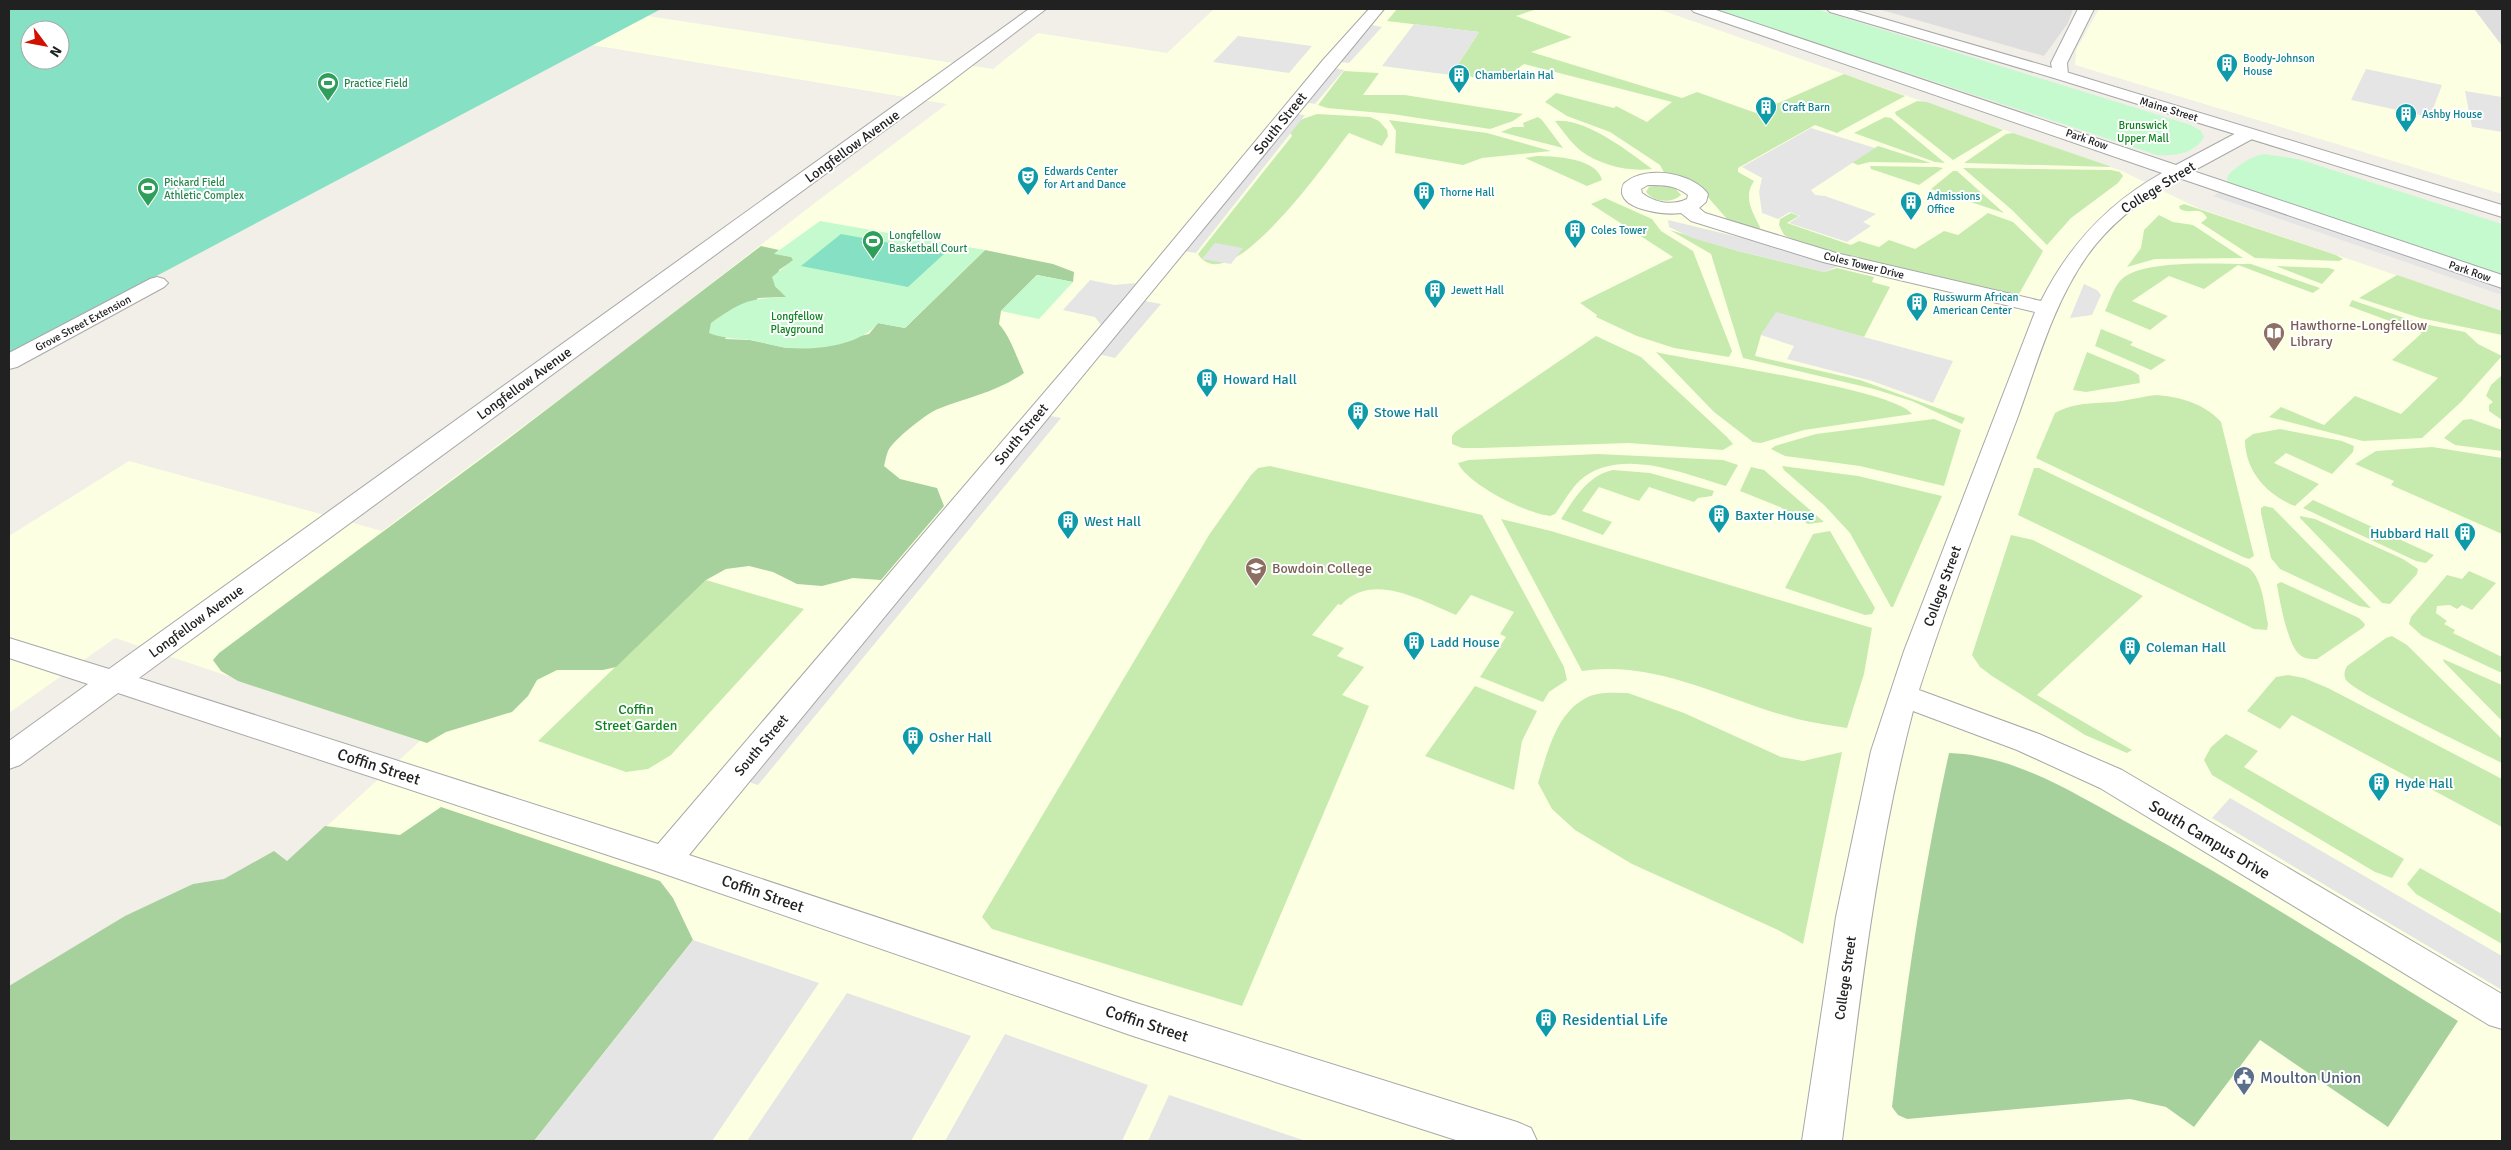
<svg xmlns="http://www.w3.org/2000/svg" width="2511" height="1150" viewBox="0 0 2511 1150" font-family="Signika,sans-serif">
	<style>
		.residential { fill: #dfdede }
		.education { fill: #fdffe2 }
		.grass { fill: #c7ebae }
		.forest { fill: #a7d19c }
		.park { fill: #c5face }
		.pitch { fill: #85e0c4; fill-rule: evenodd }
		.parking { fill: #e5e5e5 }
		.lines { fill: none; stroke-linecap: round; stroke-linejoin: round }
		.minor-casing { stroke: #a8a8a8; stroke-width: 2 }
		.tertiary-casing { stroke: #a8a8a8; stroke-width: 2 }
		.minor { fill: #fff; fill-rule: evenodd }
		.tertiary { fill: #fff; fill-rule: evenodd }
		.labels { text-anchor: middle; stroke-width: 4; stroke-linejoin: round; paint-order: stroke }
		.far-culture-label { font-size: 11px; fill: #0d838f; stroke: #fff; text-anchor: start }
		.far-leisure-label { font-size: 11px; fill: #27864d; stroke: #fff; text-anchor: start }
		.far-street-label { font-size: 11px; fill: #212121; stroke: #fff }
		.far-park-label { font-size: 11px; fill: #0b831e; stroke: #fff }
		.street-label { font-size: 14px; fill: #212121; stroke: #fff }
		.education-label { font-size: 14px; fill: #785e54; stroke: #fff; text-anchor: start }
		.culture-label { font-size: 14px; fill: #0d838f; stroke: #fff; text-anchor: start }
		.park-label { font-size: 14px; fill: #0b831e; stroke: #fff }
		.near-street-label { font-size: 16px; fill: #212121; stroke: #fff }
		.near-culture-label { font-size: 16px; fill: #0d838f; stroke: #fff; text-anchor: start }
		.near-service-label { font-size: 16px; fill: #4e5e75; stroke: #fff; text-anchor: start }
	</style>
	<rect width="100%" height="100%" fill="#f1efe7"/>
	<path class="residential" d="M1878 9H2073L2068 23 2044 56Z
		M2474 9H2502V46Z"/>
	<path class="education" d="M1214 9H1658L2122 171 2198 208 2502 311V1141H9V1117L420 741 115 638 9 713V536L129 461 382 531 619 355 816 202 947 104 592 45 648 16 993 69 1038 33 1167 53Z
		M2099 9H2474L2502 46V194L2075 65 2076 50Z"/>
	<path class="grass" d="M1397 9H1537L1516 16 1572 37 1531 52 1682 98 1697 92 1756 113 1844 74 1905 96 1837 133 1815 125 1738 168V172L1754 181C1743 197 1752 211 1760 227L1759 230 1736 225 1727 219 1699 187 1666 176 1660 165 1610 132 1567 116 1545 102 1556 93 1614 108 1616 106 1647 122 1672 102 1524 64 1501 81 1472 77 1455 69 1479 32 1387 21Z
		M1344 71 1379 73 1363 95H1405L1523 114 1513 121 1490 129 1392 114 1327 108 1318 105Z
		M1917 101 1927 102 2003 130 1953 160 1896 115 1895 112Z
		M1317 114 1370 117 1379 121 1387 130 1388 136 1382 146 1349 133C1331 155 1229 304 1198 254L1292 136 1289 130 1300 120Z
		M1538 117 1542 120 1563 148 1501 132 1513 127H1524L1523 123Z
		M1885 117 1891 118 1945 163 1935 162 1854 133Z
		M1389 120 1487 133 1551 151 1482 158 1463 165 1395 153 1396 131Z
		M1555 121C1586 118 1628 151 1652 169 1628 172 1600 165 1581 151 1571 143 1563 131 1555 121Z
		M2013 133 2112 167 1964 163 2006 134Z
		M1878 146 1931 163 1870 162 1858 165 1851 162Z
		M1537 156C1554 156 1597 158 1602 180L1587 186 1525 158Z
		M1870 166 1937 167 1943 168 1919 185 1871 169Z
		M1963 168 2111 170 2120 172 2123 176 2118 183 2071 218 2047 245 2012 210Z
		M1953 171H1957L2004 213 1931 189Z
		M1664 185 1675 188 1681 195C1672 204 1653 202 1646 192L1649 187Z
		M1605 198 1652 219 1661 231 1693 251 1732 351 1729 357 1674 348 1637 336 1596 317 1597 315 1580 303 1673 257 1591 204Z
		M2184 204 2336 255 2343 259 2339 261 2255 258 2201 223 2207 218C2200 205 2190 215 2180 209L2179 206Z
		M1791 213 1799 216 1787 223 1851 245 1859 241 1879 247 1889 240 1915 249 1944 231 1958 235 1988 213 2013 222 2043 251 2019 294 2013 295 1802 244 1784 235 1779 225 1780 219Z
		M2159 215 2173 222 2193 225 2243 258 2155 259 2127 267 2141 248 2144 230Z
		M1670 230 1738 251 1824 272 1837 268 1874 277 1872 282 1890 287 1864 337 1776 313 1761 335 1755 356 1860 380 1965 418 1962 424 1912 401 1874 389 1743 358 1711 254Z
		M2251 264 2320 288 2313 293 2238 265 2204 289 2169 276 2132 301 2168 316 2150 330 2105 311C2110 301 2114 285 2123 278 2145 259 2221 264 2251 264Z
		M2276 266 2329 268 2335 270 2322 284Z
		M2397 275 2502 311V335L2420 318 2359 298Z
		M2352 300 2419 323 2465 332 2478 344 2502 356 2461 402 2422 438 2363 441 2269 417 2281 407 2324 425 2355 396 2401 414 2438 378 2392 360 2422 333 2349 306Z
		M2101 329 2133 342 2130 345 2166 360 2151 370 2095 346Z
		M1596 336 1641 357 1727 437 1733 444 1723 450 1629 443 1480 448H1462L1452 444V436L1455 432Z
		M1656 352C1697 362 1894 389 1912 414L1804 430 1761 443 1753 442 1714 412Z
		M2087 352 2133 371 2139 375 2140 383 2086 392 2073 390Z
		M2502 375V420L2489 411V405L2493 402 2486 396 2491 385Z
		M2157 395C2181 397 2205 404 2221 422L2254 556 2249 559 2243 557 2036 458 2055 413C2076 401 2099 404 2122 401 2134 399 2145 396 2157 395Z
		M1934 419 1961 430 1944 486 1860 466 1785 456 1771 449 1775 446 1816 434Z
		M2471 419 2502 430V451L2455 445 2444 438 2463 420Z
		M2280 429 2342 441 2354 446 2353 452 2332 474 2286 453 2274 463 2319 484 2295 506C2267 495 2245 471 2245 440L2253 434Z
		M2432 447 2502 458V534L2391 485 2394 481 2355 464 2376 451Z
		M1598 454 1723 460 1738 465 1726 486C1684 474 1624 448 1584 477 1573 485 1564 502 1555 514L1550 516C1527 514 1467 484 1458 463L1469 460Z
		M1270 466 1482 515 1564 667 1567 680 1549 692 1543 702 1480 677 1506 637 1500 634 1514 612 1471 595 1456 615C1421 601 1373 571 1341 605L1338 604 1312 635 1344 648 1337 656 1364 667 1342 695 1369 706 1242 1006 992 929 982 917 1209 535 1251 475 1258 468Z
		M1782 466 1858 476 1942 496 1893 607H1891L1850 533 1825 506 1784 470Z
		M1751 467 1764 470 1824 522 1808 524 1780 507 1740 491Z
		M2034 468H2039L2249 568C2263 580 2264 606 2268 624L2267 630 2254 629 2018 515Z
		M1613 470 1650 473 1714 491 1712 496 1698 498 1694 502 1649 487 1639 501 1599 487 1582 511 1612 522 1603 535 1561 519C1574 499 1588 475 1613 470Z
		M2313 500 2434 555 2426 563 2416 561 2303 508Z
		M2264 506 2273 508 2371 608 2359 606 2280 569 2271 558 2261 513V508Z
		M2300 516 2315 519 2403 559 2418 569 2417 574 2390 604 2382 603 2300 518Z
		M1501 519 1551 531 1872 628 1864 674 1847 728C1830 725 1814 723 1797 719 1727 701 1656 659 1582 671Z
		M1830 531 1875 608 1872 614 1865 615 1785 588 1813 534Z
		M2011 535 2033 540 2143 596 2037 695 2132 750 2127 753 2085 735 1992 676 1980 667 1972 655Z
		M2469 571 2496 583 2472 610 2462 605 2457 609 2450 605 2437 606 2436 613 2447 621 2444 624 2455 630 2453 633 2502 657V673L2422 636 2409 624 2411 617 2447 575 2462 579Z
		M706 580 804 609 671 755 648 769 626 772 538 741Z
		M2281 582 2359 618 2365 624 2364 627 2317 659C2310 659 2304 659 2299 654 2288 645 2279 599 2277 584Z
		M2392 636 2407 645 2502 739V763C2479 751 2356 694 2346 680 2343 675 2345 670 2347 666L2386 638Z
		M2443 659 2502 685V721L2444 662Z
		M2288 675 2304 678 2328 688 2502 779V827L2292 715 2280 729 2247 711 2276 677Z
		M1475 686 1537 711 1522 741 1514 790 1425 756Z
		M1628 693 1684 713 1781 757 1803 761 1842 752 1803 944 1778 930 1632 864 1575 830 1552 809 1538 783C1547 754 1556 713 1586 698 1598 691 1615 693 1628 693Z
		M2226 734 2258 751 2244 767 2404 859 2392 878 2375 872 2212 775 2204 760 2211 747Z
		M2420 868 2502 914V944L2416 894 2407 884Z"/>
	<path class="forest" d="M761 246 779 250 775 253 792 257 794 260 779 270 775 286 787 297 758 298 725 339 750 340 787 348H805L869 334 878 323 905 328 985 250 1053 264 1074 272 1073 282 1037 275 1001 311 999 324C1011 338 1016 356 1024 373 997 392 968 397 938 409 927 413 892 441 888 451 886 456 885 462 884 466L900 479 937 488 944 506 881 580 853 578 822 586 797 584 773 572 749 566 726 569 706 580 616 667 603 670H557L537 680 528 696 512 712 446 732 427 743 238 681 221 671 213 660 219 653 500 445Z
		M1949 753C2015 755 2073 793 2130 824 2242 885 2349 954 2458 1021L2388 1127 2260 1040 2194 1127 2166 1107 2130 1099 1907 1119 1898 1115 1892 1107C1906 988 1923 870 1949 753Z
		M441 807 660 881 673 898 693 940 534 1141H9V986L125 916 193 884 224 879 274 851 287 861 325 826 400 835Z"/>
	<path class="park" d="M1714 9H1816L2191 125 2201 131 2204 137C2194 154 2175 156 2157 155Z
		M2264 154 2298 159 2502 224V278L2236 187 2227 181 2228 175C2239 165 2249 157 2264 154Z
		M820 221 985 250 905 328 878 323C859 346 817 350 789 348 776 347 763 342 751 340 735 338 724 339 709 333L711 323C743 301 747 299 786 297L775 286 772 277 793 260 791 257 774 254Z
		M1037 275 1073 282 1039 319 1001 311Z"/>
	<path class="pitch" d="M9 9H661L9 354ZM30 30H60V60H30Z
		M841 234 945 253 908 287 801 266Z"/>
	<path class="parking" d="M1414 24 1479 32 1451 75 1382 66Z
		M1372 25 1382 27 1349 63 1339 62Z
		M1238 36 1312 46 1289 73 1213 62Z
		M1334 68 1344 70 1315 104 1305 102Z
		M2366 69 2442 85 2430 117 2351 100Z
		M2465 91 2502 97V132L2472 127Z
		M1294 114 1305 115 1196 253 1183 251Z
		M1811 128 1875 148 1811 190 1815 195 1825 196 1876 214 1863 222 1871 226 1847 242 1789 223 1800 216 1790 212 1778 219 1762 213 1759 192 1762 178 1742 167Z
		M2221 191 2502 286V295L2213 196Z
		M1668 220 1759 242 1844 264 1824 272 1738 251 1692 238 1669 227Z
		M1215 243 1243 248 1231 264 1202 259Z
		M1090 280 1114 285 1136 283 1101 325 1095 317 1063 310Z
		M2084 284 2097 290 2101 295 2092 315 2070 318Z
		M1145 301 1161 304 1115 358 1098 354Z
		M1776 312 1864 337 1953 361 1933 403 1872 381 1787 359 1794 346 1761 335Z
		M1046 415 1061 418 758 785 740 779Z
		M2230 798 2502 956V990L2212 818Z
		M693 940 819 983 712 1141H534Z
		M847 993 971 1036 911 1141H747Z
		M1005 1034 1148 1085 1122 1141H945Z
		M1169 1095 1306 1141H1148Z"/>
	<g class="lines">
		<g class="minor-casing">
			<path id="minor" d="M1029 9H1046L937 92 139 678 658 844 1125 298 1323 60 1369 9H1384L689 855 1133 1002 1517 1122 1531 1128 1537 1141H1459L1133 1036 653 870 118 693 20 765 9 769V741L88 684 9 658V638L109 669Z
				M1691 9H1713L2176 165 2242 130H2254L2257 134 2254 138 2193 171 2502 275V288L2179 178C2144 198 2111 222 2087 256 2053 304 2037 364 2017 419 1983 509 1948 599 1919 690L2039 734 2122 770 2502 994V1029L2489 1025 2100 788 2017 750 1913 711C1876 852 1860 997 1842 1141H1802L1836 917 1871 751 1904 651 2035 312 1823 262 1691 221 1681 213C1667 215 1625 211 1622 193 1622 189 1622 184 1626 182 1647 165 1693 173 1708 194L1706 202 1699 208 1705 213 1836 253 2041 301C2069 245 2108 203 2162 173L1694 12ZM1648 185C1664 185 1675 185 1688 195L1687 199C1672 206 1655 203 1642 193L1641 189Z
				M2078 9H2094L2067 63 2068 75 2066 78H2054L2051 63Z
				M157 277 164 279 168 283 164 287 17 367 9 369V353L150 279Z"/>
		</g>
		<g class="tertiary-casing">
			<path id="tertiary" d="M1827 9H1850L2066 72 2502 205V217L2054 78 1830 12Z"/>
		</g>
		<use href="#minor" class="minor"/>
		<use href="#tertiary" class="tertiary"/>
	</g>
	<defs>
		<g id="building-pin" transform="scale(1.125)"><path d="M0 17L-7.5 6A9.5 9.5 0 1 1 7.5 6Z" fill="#0f9aa8" stroke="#fff"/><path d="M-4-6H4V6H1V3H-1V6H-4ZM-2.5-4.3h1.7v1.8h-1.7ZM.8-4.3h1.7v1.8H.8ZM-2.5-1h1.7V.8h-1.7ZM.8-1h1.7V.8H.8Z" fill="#fff"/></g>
		<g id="stadium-pin" transform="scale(1.125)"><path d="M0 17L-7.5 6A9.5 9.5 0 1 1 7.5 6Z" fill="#2e9e5b" stroke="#fff"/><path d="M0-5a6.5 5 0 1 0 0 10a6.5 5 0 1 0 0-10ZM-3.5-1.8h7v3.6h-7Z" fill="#fff"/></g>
		<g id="theatre-pin" transform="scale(1.125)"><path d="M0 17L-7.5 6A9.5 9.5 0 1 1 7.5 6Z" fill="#0f9aa8" stroke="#fff"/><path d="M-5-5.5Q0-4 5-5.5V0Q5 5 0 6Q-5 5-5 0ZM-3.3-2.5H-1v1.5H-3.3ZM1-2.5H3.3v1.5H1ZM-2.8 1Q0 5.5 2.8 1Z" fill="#fff"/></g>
		<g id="library-pin" transform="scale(1.125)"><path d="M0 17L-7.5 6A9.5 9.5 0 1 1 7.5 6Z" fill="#8d6e63" stroke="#fff"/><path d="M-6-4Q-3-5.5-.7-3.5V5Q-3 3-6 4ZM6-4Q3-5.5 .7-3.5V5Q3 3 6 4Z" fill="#fff"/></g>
		<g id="university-pin" transform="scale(1.125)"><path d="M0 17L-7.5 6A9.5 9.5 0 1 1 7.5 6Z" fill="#8d6e63" stroke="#fff"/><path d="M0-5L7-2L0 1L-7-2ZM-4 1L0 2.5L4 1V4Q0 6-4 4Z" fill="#fff"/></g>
		<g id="civic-pin" transform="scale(1.125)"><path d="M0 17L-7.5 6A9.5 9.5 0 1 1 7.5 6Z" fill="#5c6f8a" stroke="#fff"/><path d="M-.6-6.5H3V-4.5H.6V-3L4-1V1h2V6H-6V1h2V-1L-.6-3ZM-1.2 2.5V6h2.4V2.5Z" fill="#fff"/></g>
	</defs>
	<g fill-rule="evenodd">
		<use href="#building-pin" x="2227" y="64"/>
		<use href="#building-pin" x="1459" y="75"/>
		<use href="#stadium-pin" x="328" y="83"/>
		<use href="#building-pin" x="1766" y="107"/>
		<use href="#building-pin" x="2406" y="114"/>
		<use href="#theatre-pin" x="1028" y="177"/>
		<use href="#stadium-pin" x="148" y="188"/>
		<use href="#building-pin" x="1424" y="192"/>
		<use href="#building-pin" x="1911" y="202"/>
		<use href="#building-pin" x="1575" y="230"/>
		<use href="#stadium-pin" x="873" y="241"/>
		<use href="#building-pin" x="1435" y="290"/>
		<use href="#building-pin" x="1917" y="303"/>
		<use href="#library-pin" x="2274" y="333"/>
		<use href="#building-pin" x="1207" y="379"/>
		<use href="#building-pin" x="1358" y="412"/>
		<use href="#building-pin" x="1719" y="515"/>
		<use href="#building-pin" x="1068" y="521"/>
		<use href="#building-pin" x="2465" y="533"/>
		<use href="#university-pin" x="1256" y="568"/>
		<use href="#building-pin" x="1414" y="642"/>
		<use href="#building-pin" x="2130" y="647"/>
		<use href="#building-pin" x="913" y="737"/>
		<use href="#building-pin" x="2379" y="783"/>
		<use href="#building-pin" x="1546" y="1019"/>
		<use href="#civic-pin" x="2244" y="1077"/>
	</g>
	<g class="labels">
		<g class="far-culture-label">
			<text x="2243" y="62">Boody-Johnson<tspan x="2243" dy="13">House</tspan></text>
			<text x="1475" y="79">Chamberlain Hal</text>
			<text x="1782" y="111">Craft Barn</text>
			<text x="2422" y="118">Ashby House</text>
			<text x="1044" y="175">Edwards Center<tspan x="1044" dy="13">for Art and Dance</tspan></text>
			<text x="1440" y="196">Thorne Hall</text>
			<text x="1927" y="200">Admissions<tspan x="1927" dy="13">Office</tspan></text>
			<text x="1591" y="234">Coles Tower</text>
			<text x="1451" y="294">Jewett Hall</text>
			<text x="1933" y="301">Russwurm African<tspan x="1933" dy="13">American Center</tspan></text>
		</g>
		<g class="far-leisure-label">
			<text x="344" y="87">Practice Field</text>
			<text x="164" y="186">Pickard Field<tspan x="164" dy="13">Athletic Complex</tspan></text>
			<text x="889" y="239">Longfellow<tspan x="889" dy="13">Basketball Court</tspan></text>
		</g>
		<g class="far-street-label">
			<text transform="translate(2169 109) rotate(17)" y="4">Maine Street</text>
			<text transform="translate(2087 139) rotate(19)" y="4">Park Row</text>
			<text transform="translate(1864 265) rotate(14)" y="4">Coles Tower Drive</text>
			<text transform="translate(2470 271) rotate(19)" y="4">Park Row</text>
			<text transform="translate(83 323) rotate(-28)" y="4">Grove Street Extension</text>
		</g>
		<g class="far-park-label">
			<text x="2143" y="129">Brunswick<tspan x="2143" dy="13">Upper Mall</tspan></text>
			<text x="797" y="320">Longfellow<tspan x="797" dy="13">Playground</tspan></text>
		</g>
		<g class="street-label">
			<text transform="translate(1280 123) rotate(-51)" y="5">South Street</text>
			<text transform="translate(852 146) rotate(-36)" y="5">Longfellow Avenue</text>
			<text transform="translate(2158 187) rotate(-32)" y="5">College Street</text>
			<text transform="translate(524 383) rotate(-36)" y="5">Longfellow Avenue</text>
			<text transform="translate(1021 434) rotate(-50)" y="5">South Street</text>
			<text transform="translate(1942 586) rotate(-70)" y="5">College Street</text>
			<text transform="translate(196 621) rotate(-36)" y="5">Longfellow Avenue</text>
			<text transform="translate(761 745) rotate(-50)" y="5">South Street</text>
			<text transform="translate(1845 978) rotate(-82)" y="5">College Street</text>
		</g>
		<g class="education-label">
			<text x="2290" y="330">Hawthorne-Longfellow<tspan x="2290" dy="16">Library</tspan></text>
			<text x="1272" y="573">Bowdoin College</text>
		</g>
		<g class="culture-label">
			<text x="1223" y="384">Howard Hall</text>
			<text x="1374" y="417">Stowe Hall</text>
			<text x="1735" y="520">Baxter House</text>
			<text x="1084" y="526">West Hall</text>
			<text x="2449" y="538" text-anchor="end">Hubbard Hall</text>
			<text x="1430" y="647">Ladd House</text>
			<text x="2146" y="652">Coleman Hall</text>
			<text x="929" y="742">Osher Hall</text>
			<text x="2395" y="788">Hyde Hall</text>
		</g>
		<g class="park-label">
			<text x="636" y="714">Coffin<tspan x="636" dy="16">Street Garden</tspan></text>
		</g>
		<g class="near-street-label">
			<text transform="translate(379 766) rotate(18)" y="6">Coffin Street</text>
			<text transform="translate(2210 839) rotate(31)" y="6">South Campus Drive</text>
			<text transform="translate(763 893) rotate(19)" y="6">Coffin Street</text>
			<text transform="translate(1147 1023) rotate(18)" y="6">Coffin Street</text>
		</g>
		<g class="near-culture-label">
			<text x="1562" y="1025">Residential Life</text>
		</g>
		<g class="near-service-label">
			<text x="2260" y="1083">Moulton Union</text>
		</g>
	</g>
	<rect width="2511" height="1150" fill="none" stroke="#212121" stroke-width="20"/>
	<g transform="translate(45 45) rotate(122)"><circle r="24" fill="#ffffff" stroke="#a6a6a6"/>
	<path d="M0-4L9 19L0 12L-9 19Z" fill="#d11100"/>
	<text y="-8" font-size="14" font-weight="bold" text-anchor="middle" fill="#212121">N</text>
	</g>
</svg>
